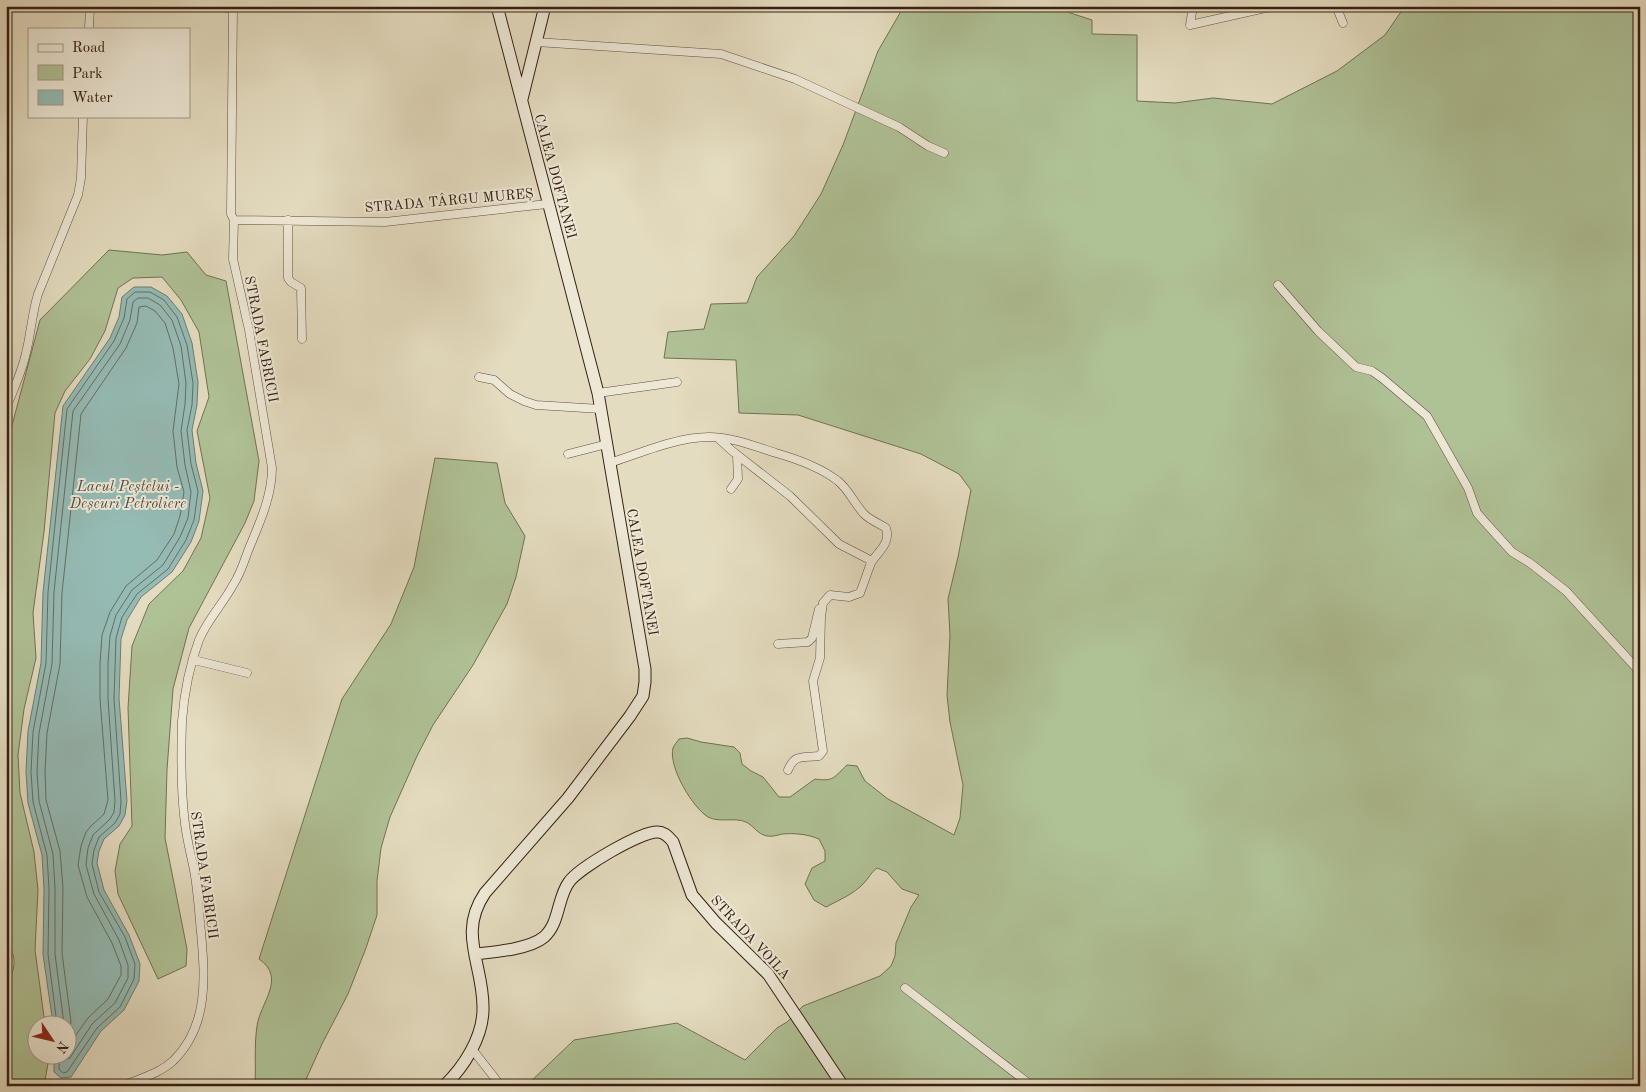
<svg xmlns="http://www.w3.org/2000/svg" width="1646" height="1092" viewBox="0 0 1646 1092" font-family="'Old Standard TT',serif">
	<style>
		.green { fill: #afc296; stroke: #727154 }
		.water { fill: #95bbb5; stroke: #6f7d73 }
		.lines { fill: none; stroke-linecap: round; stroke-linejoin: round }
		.shore { stroke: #656e63; stroke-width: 1 }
		.street-casing { stroke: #614f3d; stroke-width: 9 }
		.secondary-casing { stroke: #352011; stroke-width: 13 }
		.street { stroke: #ede8d6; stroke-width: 8 }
		.secondary { stroke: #ede8d6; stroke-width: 11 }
		.labels { text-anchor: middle; stroke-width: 4; stroke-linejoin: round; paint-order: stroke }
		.street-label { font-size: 14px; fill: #352011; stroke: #ede8d6 }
		.water-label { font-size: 15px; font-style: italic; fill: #524e42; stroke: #ede8d6 }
	</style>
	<rect width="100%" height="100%" fill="#e4dcc0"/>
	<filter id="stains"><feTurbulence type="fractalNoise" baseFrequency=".004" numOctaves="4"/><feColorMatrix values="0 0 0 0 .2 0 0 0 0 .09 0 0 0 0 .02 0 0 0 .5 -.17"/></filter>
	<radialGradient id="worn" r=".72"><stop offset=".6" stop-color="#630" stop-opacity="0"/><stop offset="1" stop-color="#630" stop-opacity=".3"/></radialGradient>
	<path class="green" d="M904 6H1058V9L1092 20V34L1137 35V101L1175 103 1213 98 1272 104 1337 71 1385 35 1405 6H1640V1086H526L574 1040 677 1023 745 1060 777 1028 787 1022 803 1006 880 976 891 966 895 956 896 943 911 907 919 895 902 889 887 872 877 868C871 872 869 878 864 883 854 894 839 900 826 907L814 900 805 884 812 868 825 861V851L819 839C807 834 795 833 782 834 778 835 772 837 767 836 757 834 754 826 746 822 735 817 719 823 708 817 693 808 668 767 673 748 674 745 678 741 679 739L687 738 701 742 734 747 740 753 742 764 751 771 763 777 779 797H790L815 779C834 782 834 777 847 765L857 766 865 781 888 799 954 835 960 818 963 785 950 722 947 695 950 635 948 599 958 557 971 490 959 474 921 454 798 415 739 413 736 360 664 358 668 332 704 329 711 304 747 303 757 277 794 236 821 194 843 145 878 51Z
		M109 250 162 255 187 252 206 275 226 281 259 461 254 501 245 523 189 628 173 689 167 770 165 838 187 949 186 966 158 979 118 894 115 871 120 844 132 826 128 708 132 646 149 604 183 571 201 538 210 498 197 431 209 397 199 332 181 300 162 277 133 278 118 288 105 331 90 359 65 391 55 413 44 532 33 613 36 658 24 709 18 755 20 793 34 852 38 890 35 950 45 1024H38V1054L49 1055V1058L44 1086H6V976H11C19 956 9 951 6 933 5 925 7 916 8 908L6 907V448L40 320Z
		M435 458 497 463 505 503 525 536 516 577 507 604 473 665 433 725 417 756 390 817 381 848 377 881V915L366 948 348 994 322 1044 303 1086H255C256 1066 254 1046 257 1026 260 1003 287 978 259 959L342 699 391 624 414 567Z"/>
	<path class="water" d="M134 287H151L167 296 182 314 192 343 198 382 197 405 192 430 196 463 203 491 199 521 191 542 172 572 141 597 127 620 121 639 119 698 127 801 125 815 119 826 104 839 99 851 97 863 104 890 129 935 140 964 139 981 124 1010 101 1031 71 1077 61 1078 54 1072V1055L68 1054V1024H53L43 954 44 889 42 855 28 803 26 772 28 731 41 663 43 592 63 406 110 338 119 317 122 297Z"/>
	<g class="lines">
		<path class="shore" d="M57 1024 48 954 49 889 47 855 33 802 31 772 33 732 46 663 48 592 67 409 114 341 124 318 127 299 135 292H150L164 300 177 317 187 345 193 383 192 405 187 430 191 464 198 491 194 520 186 540 168 569 137 594 122 617 116 638 114 699 121 801 120 814 115 823 99 837 94 850 92 864 99 892 125 937 135 964 134 979 120 1007 97 1028 67 1072 63 1073 59 1069V1054
			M64 1024 55 954V889L53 854 39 801 37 772 39 733 52 664 54 592 73 411 120 344 130 320 133 302 138 298H148L160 305 172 320 181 346 186 383 185 404 181 431 185 465 191 492 188 518 180 537 163 565 132 590 116 615 110 636 108 663V699L115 801 114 812 110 819 93 835 88 848 86 865 94 894 119 940 128 965V978L115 1003 92 1024 70 1058 66 1059 65 1054
			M68 1035 71 1022 62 953 63 888 60 851 46 800 45 772 47 733 60 664 62 593 81 414 126 348 137 323 139 307 146 306 155 311 165 323 173 348 179 384 173 431 177 467 184 492 180 516 174 534 157 560 126 586 110 612 102 635 100 663V699L108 800 104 814 91 826 86 832 81 846 78 865 87 897 112 943 121 966V975L108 999 88 1018 71 1042H68"/>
		<g class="street-casing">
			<path id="street" d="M216 6 233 9
				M1193 6 1190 25 1275 6
				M1336 6 1343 23
				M89 29 90 6
				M536 42 721 54 795 79 899 127 928 146 944 153
				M234 220 385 222 547 204
				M288 220V278L291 282 301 288 302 339
				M1278 285 1318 331 1356 367 1372 371 1382 378 1427 416 1468 488 1477 513 1484 521 1512 552 1530 563 1566 591 1640 672
				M479 377 494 380 510 394 524 401 536 405 601 409
				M598 393 677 382
				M6 409C13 390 22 372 26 353 31 333 32 313 38 294L78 195 81 178 83 116
				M718 438 731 450 790 496 839 544 872 561
				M568 454 607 444
				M610 463C640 453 677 437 709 437 732 437 754 446 776 453 797 459 820 467 838 481 849 490 854 503 864 514 870 520 878 523 886 528 891 544 878 551 871 563 867 573 864 583 860 593L849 597 830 595 823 603 821 617 820 658 813 681 823 751 819 756C804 758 795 753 788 770
				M731 489 738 479 737 455
				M778 644 808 642 812 638 819 609
				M194 660 247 673
				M905 988 1032 1086
				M472 1049 501 1086
				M123 1086C140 1078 159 1074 173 1061 209 1026 205 977 201 932 199 913 198 894 195 876 192 858 187 841 185 824 181 793 181 752 182 721 184 696 190 664 199 640 207 620 223 604 233 585 240 575 244 562 248 551 259 524 272 497 272 468L249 330 233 259 234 220 231 214 233 6"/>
		</g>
		<g class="secondary-casing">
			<path id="secondary" d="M522 99 545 6
				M475 954C494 952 530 949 544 937 560 923 557 898 569 882 579 868 641 831 658 832 664 832 669 837 673 842L692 895 716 923 768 974 843 1086
				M444 1086C464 1067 483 1037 483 1009 484 965 457 934 485 893L568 798 630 716 643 696 645 682V669L598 393 497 6"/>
		</g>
		<use href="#street" class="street"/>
		<use href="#secondary" class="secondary"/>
	</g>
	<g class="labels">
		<g class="street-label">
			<text transform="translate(556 176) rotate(75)" y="5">CALEA DOFTANEI</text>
			<text transform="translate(449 200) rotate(-5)" y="5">STRADA TÂRGU MUREȘ</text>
			<text transform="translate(262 339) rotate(79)" y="5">STRADA FABRICII</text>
			<text transform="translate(643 572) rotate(80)" y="5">CALEA DOFTANEI</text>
			<text transform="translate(205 875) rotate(82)" y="5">STRADA FABRICII</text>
			<text transform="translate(751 937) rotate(47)" y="5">STRADA VOILA</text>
		</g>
		<g class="water-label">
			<text x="128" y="491">Lacul Peștelui -<tspan x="128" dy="17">Deșeuri Petroliere</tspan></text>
		</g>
	</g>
	<rect width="1646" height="1092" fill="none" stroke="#e4dcc0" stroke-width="25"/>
	<rect x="8" y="8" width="1631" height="1077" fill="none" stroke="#352011" stroke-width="2.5"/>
	<rect x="12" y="12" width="1621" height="1067" fill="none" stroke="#352011"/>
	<rect x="28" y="28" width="162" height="90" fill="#ede8d6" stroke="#a39887"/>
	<rect x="38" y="44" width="25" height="8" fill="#ede8d6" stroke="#a39887"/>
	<text x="72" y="52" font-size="15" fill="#352011">Road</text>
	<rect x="38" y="65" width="25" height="15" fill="#afc296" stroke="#a39887"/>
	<text x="72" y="78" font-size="15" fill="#352011">Park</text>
	<rect x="38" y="90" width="25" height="15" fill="#95bbb5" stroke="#a39887"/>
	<text x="72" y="102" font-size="15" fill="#352011">Water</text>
	<g transform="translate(52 1040) rotate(125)"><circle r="24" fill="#ede8d6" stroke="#a39887"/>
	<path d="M0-4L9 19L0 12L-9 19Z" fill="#8f2418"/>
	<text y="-8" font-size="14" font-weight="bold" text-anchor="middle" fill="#352011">N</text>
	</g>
	<rect width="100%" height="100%" filter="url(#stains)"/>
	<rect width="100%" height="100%" fill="url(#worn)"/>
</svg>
